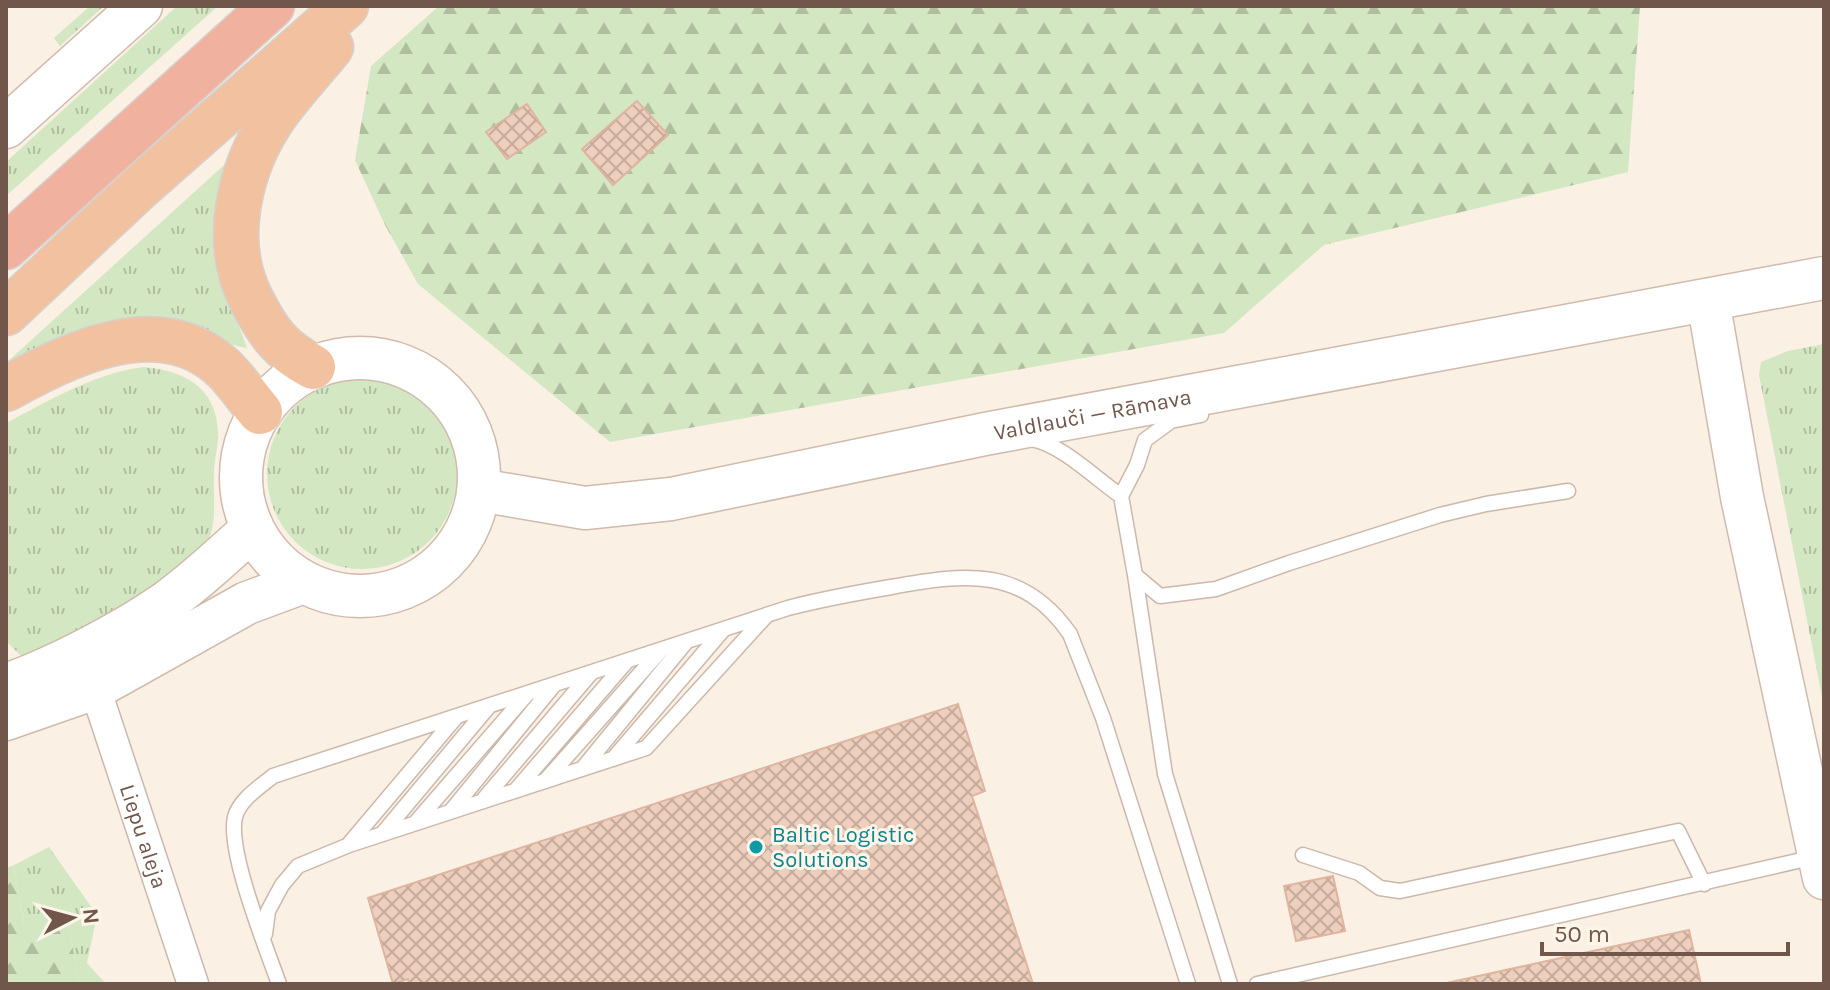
<svg xmlns="http://www.w3.org/2000/svg" width="1830" height="990" viewBox="0 0 1830 990" font-family="Karla,sans-serif">
	<style>
		.grass { fill: url(#grass-tufts) }
		.forest { fill: url(#forest-firs) }
		.building { fill: url(#building-cross-hatch); stroke: #dfb59f; stroke-width: 2 }
		.lines { fill: none; stroke-linecap: round; stroke-linejoin: round }
		.service-casing { stroke: #cbb8ab; stroke-width: 17 }
		.minor-casing { stroke: #cbb8ab; stroke-width: 33 }
		.secondary-casing { stroke: #d0baac; stroke-width: 45 }
		.trunk-casing { stroke: #d7d0cd; stroke-width: 47 }
		.motorway-casing { stroke: #d7d0cd; stroke-width: 47 }
		.service { stroke: #fff; stroke-width: 14 }
		.minor { stroke: #fff; stroke-width: 30 }
		.secondary { stroke: #fff; stroke-width: 42 }
		.trunk { stroke: #f2c2a0; stroke-width: 44 }
		.motorway { stroke: #f0b19f; stroke-width: 44 }
		.culture-dot { fill: #0f9aa8; stroke: #fef5e9; stroke-width: 3 }
		.labels { text-anchor: middle; stroke-width: 6; stroke-linejoin: round; paint-order: stroke }
		.street-label { font-size: 22px; fill: #71574b; stroke: #fef5e9 }
		.culture-label { font-size: 22px; fill: #0d838f; stroke: #fef5e9; text-anchor: start }
	</style>
	<defs>
		<pattern id="grass-tufts" width="24" height="20" patternUnits="userSpaceOnUse" patternTransform="scale(2)"><rect width="24" height="20" fill="#d3e7c3"/><path d="M3 7l-1-3M5 7V3M7 7l1-3M15 17l-1-3M17 17v-4M19 17l1-3" fill="none" stroke="#b0bea0"/></pattern>
		<pattern id="forest-firs" width="22" height="20" patternUnits="userSpaceOnUse" patternTransform="scale(2)"><rect width="22" height="20" fill="#d3e7c3"/><path d="M5 1l3.5 6h-7zM16 11l3.5 6h-7z" fill="#b0bea0"/></pattern>
		<pattern id="building-cross-hatch" width="8" height="8" patternUnits="userSpaceOnUse" patternTransform="scale(2)"><rect width="8" height="8" fill="#eecfbd"/><path d="M0 0l8 8M0 8l8-8" fill="none" stroke="#c5ab9c"/></pattern>
	</defs>
	<rect width="100%" height="100%" fill="#faf1e4"/>
	<path class="grass" d="M90 6H104L60 46 54 38Z
		M177 6H218L6 196V162Z
		M228 165 229 299 247 348C229 346 212 335 194 330L6 377V363L223 166Z
		M1824 344V707L1759 375 1761 362 1788 351Z
		M143 367C182 370 216 386 218 431 219 445 214 459 214 474 213 499 219 529 202 551 197 557 189 562 183 567 138 606 77 631 24 659L6 641V423C50 400 93 374 143 367Z
		M267 474a95 95 0 1 1 190 0a95 95 0 1 1-190 0Z
		M49 847 97 915 87 963 106 984H79L69 925H24L14 865Z"/>
	<path class="forest" d="M439 6H1640L1628 172 1324 245 1224 333 610 442 418 284 385 225 355 160 371 66Z
		M14 865 24 925H69L79 984H6V868Z"/>
	<path class="building" d="M637 101 668 135 613 185 582 149Z
		M527 104 546 132 507 159 486 132Z
		M958 704 985 791 972 796 1033 984H409L408 979 393 984 368 898Z
		M1333 876 1345 931 1296 941 1284 886Z
		M1689 930 1701 984H1442Z"/>
	<g class="lines">
		<g class="service-casing">
			<path id="service" d="M1201 415 1171 421 1145 440 1137 465 1121 496 1135 575 1160 596 1216 589 1289 563 1440 515 1486 504 1568 491
				M1031 439C1060 443 1096 479 1121 496
				M1135 575 1165 774 1230 984
				M613 759 724 629
				M583 768 686 642
				M545 781 661 650
				M515 791 627 661
				M483 800 591 673
				M451 811 554 685
				M416 822 528 693
				M383 833 490 705
				M349 844 457 716
				M1303 855 1359 873 1380 888 1400 891 1678 831 1704 884
				M265 934 268 911 282 885 298 866 349 845 646 748 766 616
				M279 984C266 947 227 851 235 817 240 799 260 787 273 776L788 608C822 599 856 593 891 587 964 574 1022 565 1070 634L1103 718 1188 984
				M1257 984 1815 857"/>
		</g>
		<g class="minor-casing">
			<g id="minor">
				<path id="s1" d="M95 688 193 984"/>
			</g>
		</g>
		<g class="secondary-casing">
			<g id="secondary">
				<path d="M6 127 141 6"/>
				<path d="M1708 300 1742 497 1824 878"/>
				<circle cx="360" cy="477" r="119"/>
				<path id="s2" d="M479 490 585 508 671 499 985 434 1824 278"/>
				<path d="M6 685C55 668 124 632 167 602 197 580 224 555 252 529"/>
				<path d="M6 719 95 688 247 603 301 583"/>
			</g>
		</g>
		<g class="trunk-casing">
			<path id="trunk" d="M6 313 138 189 346 6
				M313 367C280 349 269 334 252 301 221 242 239 167 276 114 293 91 313 69 331 47
				M6 389C68 355 156 310 220 365 235 378 247 397 260 412"/>
		</g>
		<g class="motorway-casing">
			<path id="motorway" d="M6 247 272 6"/>
		</g>
		<use href="#service" class="service"/>
		<use href="#minor" class="minor"/>
		<use href="#secondary" class="secondary"/>
		<use href="#trunk" class="trunk"/>
		<use href="#motorway" class="motorway"/>
	</g>
	<circle class="culture-dot" cx="756" cy="847" r="8"/>
	<g class="labels">
		<g class="street-label">
			<text dy="8" stroke="none"><textPath href="#s2" startOffset="624">Valdlauči — Rāmava</textPath></text>
			<text dy="8" stroke="none"><textPath href="#s1" startOffset="156">Liepu aleja</textPath></text>
		</g>
		<g class="culture-label">
			<text x="772" y="842">Baltic Logistic<tspan x="772" dy="25">Solutions</tspan></text>
		</g>
	</g>
	<rect width="1830" height="990" fill="none" stroke="#71574b" stroke-width="16"/>
	<g transform="translate(72 918) rotate(84)" stroke="#fef5e9" stroke-width="6" paint-order="stroke">
	<path d="M0-6L14 30L0 20L-14 30Z" fill="#71574b"/>
	<text y="-12" font-size="22" font-weight="bold" text-anchor="middle" fill="#71574b">N</text>
	</g>
	<path d="M1542 942v12h246v-12" fill="none" stroke="#71574b" stroke-width="4"/>
	<text x="1554" y="942" font-size="24" fill="#71574b" stroke="#fef5e9" stroke-width="6" paint-order="stroke">50 m</text>
</svg>
